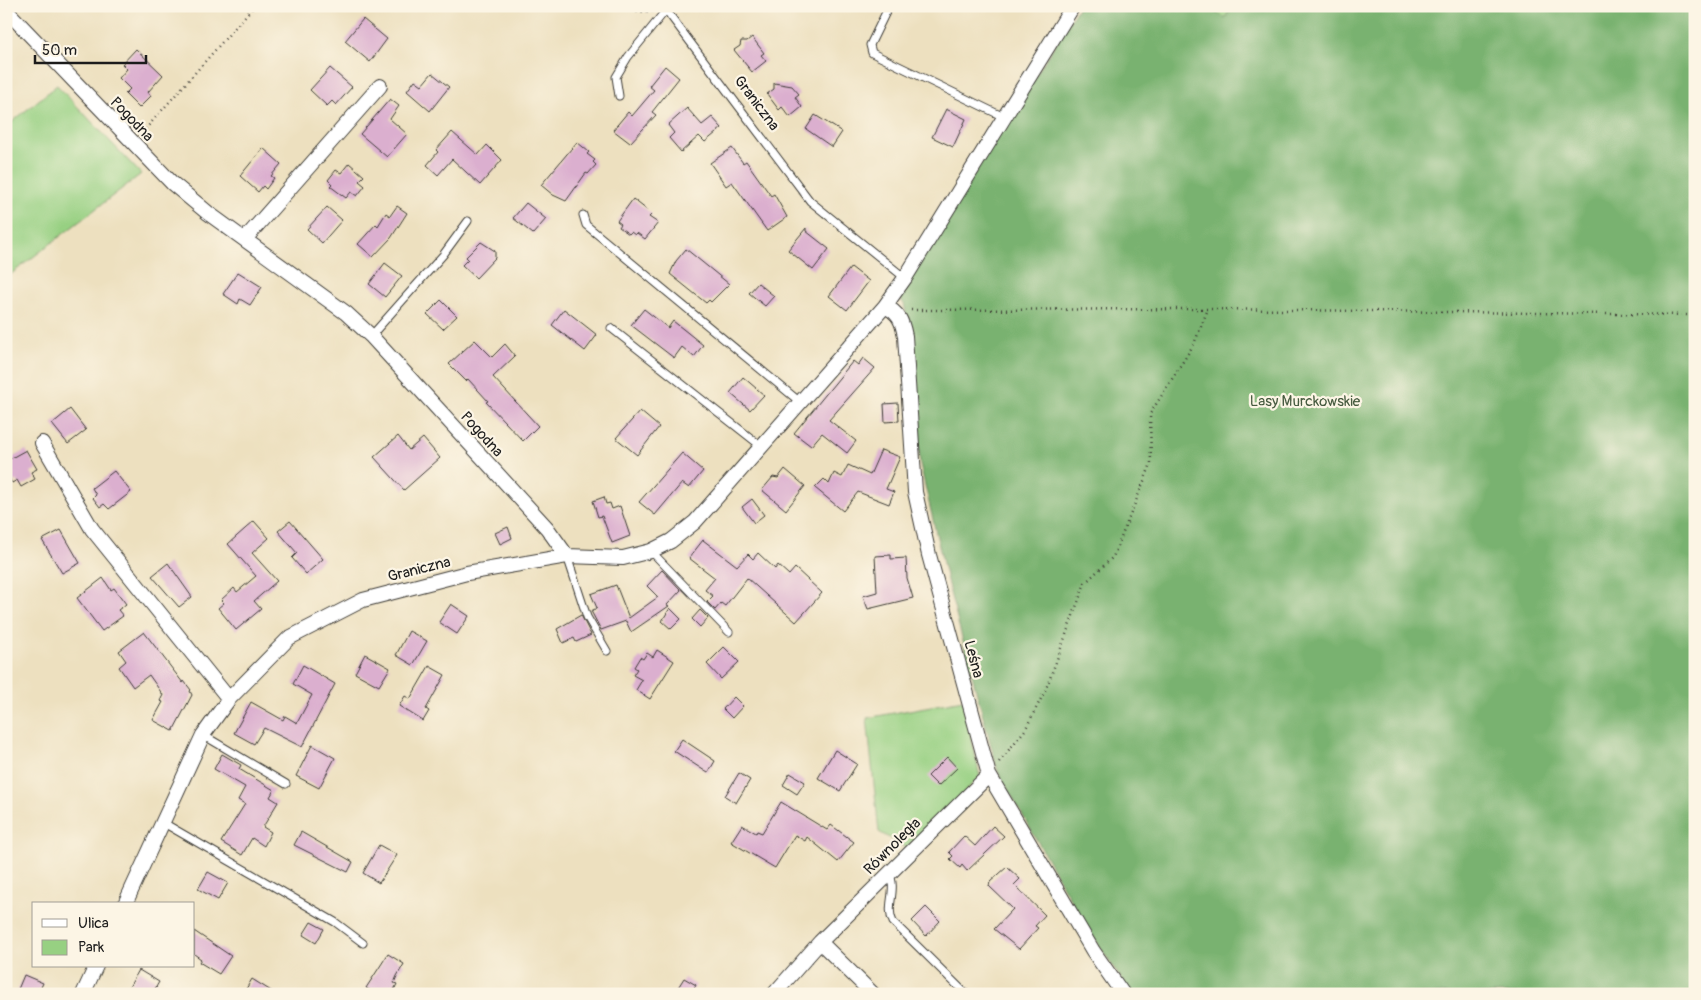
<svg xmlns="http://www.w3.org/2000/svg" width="1701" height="1000" viewBox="0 0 1701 1000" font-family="Pangolin,sans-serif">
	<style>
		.green { fill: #97d082; stroke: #5a764f }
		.forest { fill: #79b270; stroke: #4a6746 }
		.building { fill: #dbafcf }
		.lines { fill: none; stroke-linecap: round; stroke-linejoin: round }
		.service-casing { stroke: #3b3934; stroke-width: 9 }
		.minor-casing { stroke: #3b3934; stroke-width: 16 }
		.path { stroke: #3b3934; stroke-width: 2.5; stroke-dasharray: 1 4; stroke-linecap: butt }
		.service { stroke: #fff; stroke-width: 7 }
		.minor { stroke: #fff; stroke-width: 14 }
		.labels { text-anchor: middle; stroke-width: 4.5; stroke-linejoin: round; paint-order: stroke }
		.street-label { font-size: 15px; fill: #1c1c1c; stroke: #fcf5e5 }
		.park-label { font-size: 15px; fill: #475b40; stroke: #fcf5e5 }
	</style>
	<rect width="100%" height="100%" fill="#fcf5e5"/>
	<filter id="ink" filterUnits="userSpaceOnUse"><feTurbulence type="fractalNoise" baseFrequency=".02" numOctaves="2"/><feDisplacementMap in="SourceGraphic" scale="10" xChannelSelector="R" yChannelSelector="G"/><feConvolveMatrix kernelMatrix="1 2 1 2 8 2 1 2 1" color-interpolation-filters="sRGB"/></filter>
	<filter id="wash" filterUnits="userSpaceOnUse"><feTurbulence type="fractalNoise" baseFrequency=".0096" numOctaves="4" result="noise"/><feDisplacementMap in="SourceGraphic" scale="20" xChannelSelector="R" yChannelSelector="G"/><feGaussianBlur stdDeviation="1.12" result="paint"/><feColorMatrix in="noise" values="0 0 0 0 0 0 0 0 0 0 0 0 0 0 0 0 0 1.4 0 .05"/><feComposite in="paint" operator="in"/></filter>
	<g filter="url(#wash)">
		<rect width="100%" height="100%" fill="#ede0bf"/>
		<path class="green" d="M1206 6H1233L1225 18Z
			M57 85 141 174 6 278V127Z
			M963 700 980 777 906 848 879 832 867 718Z"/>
		<path class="forest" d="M1079 6H1206L1225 18 1233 6H1695V994H1131L1082 920 998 772 949 589 920 464 910 334 904 304 898 296Z"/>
		<g id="blocks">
			<path class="building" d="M363 19 387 39 370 62 345 41Z
				M752 37 764 53 761 55 766 61 752 72 734 50 740 46 741 41H747Z
				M136 49 163 75 148 92 151 96 139 108 125 94 130 89 119 78 127 69 122 64Z
				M665 66 679 78 652 112 656 115 630 143 613 130 628 112 632 116 654 90 649 86Z
				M330 68 352 87 336 105 332 101 327 106 310 90Z
				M432 73 449 87 430 111 407 91 415 80 422 85Z
				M774 83 792 86 799 94 795 97 802 107 790 117 782 107 779 110 767 94 774 89Z
				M390 99 399 106 390 119 407 134 387 157 360 134Z
				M687 108 702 125 712 117 722 128 705 142 699 136 681 152 669 138 674 133 668 125Z
				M946 109 966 119 953 147 932 137Z
				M815 115 842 132 832 147 806 129Z
				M452 132 478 155 487 145 502 160 480 185 452 159 438 175 427 165 438 152 436 150Z
				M577 142 589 152 587 154 595 160 593 162 596 165 588 174 586 173 566 201 553 195 541 185Z
				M263 148 281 164 271 176 274 178 266 189 263 186 258 192 240 176Z
				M732 148 743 163 746 161 771 196 774 194 787 217 767 231 732 182 726 186 710 163Z
				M349 163 364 176 359 181 365 186 357 196 351 192 346 198 330 186 332 184 328 180 336 170 341 173Z
				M633 199 652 214 649 217 658 223 645 239 637 233 635 235 631 232 629 234 619 227 621 224 617 221Z
				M526 203 546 219 533 234 513 218Z
				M397 206 407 213 391 238 373 257 358 244 376 224 378 226 386 213 390 216Z
				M327 207 342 220 322 243 307 229Z
				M806 228V231L829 249 813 270 788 250Z
				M481 242 495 251V258L476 278 462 265 468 259 466 257Z
				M686 249 729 284 711 302 709 300 706 303 670 274 676 261Z
				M385 263 402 276 385 297 369 284Z
				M851 267 869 281 847 310 829 296Z
				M238 272 262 287 250 305 240 299 238 304 223 294Z
				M758 283 774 296 765 306 749 293Z
				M441 300 457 316 443 329 427 314Z
				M564 309 597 335 585 351 552 325Z
				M644 309 668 328 673 321 703 345 694 357 682 347 674 358 631 325Z
				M475 340 492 357 505 344 515 356 493 377 538 426 523 441 486 402 488 401 468 379 466 381 449 364Z
				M863 358 875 368 829 420 856 441 847 453 822 433 811 446 794 433 853 361 858 365Z
				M743 377 764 395 750 410 730 393Z
				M898 403 899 421 885 422 884 404Z
				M70 409 86 430 68 444 52 424Z
				M640 411 659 427 637 455 616 438Z
				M398 436 409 450 423 438 440 458 404 490 374 457Z
				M26 450 37 469 31 472 35 479 21 487 17 480 12 483 6 473V461Z
				M881 450 900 457 886 489 894 492 889 504 858 492 843 511 815 488 824 479 829 484 834 473 842 477 848 465 870 475Z
				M682 453 703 471 689 488 682 483 655 515 639 502Z
				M785 469 805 486 786 510 762 490 773 477 778 478Z
				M114 471 131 492 109 509 104 504 100 507 93 498 96 495 92 488Z
				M604 497 606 504 610 503 612 509 620 506 630 536 612 543 602 516 598 517 593 501Z
				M752 499 764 515 754 523 742 507Z
				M254 521 269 538 252 553 277 581 254 601 261 609 236 630 218 608 224 603 221 600 234 588 237 592 256 576 228 544Z
				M290 521 323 559 306 574 292 558 297 553 278 531Z
				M508 527 512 538 500 544 495 533Z
				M61 530 80 563 62 573 42 540Z
				M703 540 737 566 748 554 753 559 758 553 775 569 778 565 789 575 795 568 822 593 796 622 747 578 725 606 721 603 715 610 707 602 713 596 705 590 715 578 689 558Z
				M891 555V559L906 558 907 578 913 598 868 609 863 596 877 592 875 556Z
				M168 563 192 597 179 607 152 576Z
				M662 570 681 590 667 605 669 606 631 632 626 621 601 630 591 611 597 608 591 594 616 585 629 618 658 597 647 586Z
				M103 578 111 590 114 588 126 604 118 610 123 616 102 631 77 598Z
				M451 604 469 616 457 634 439 622Z
				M670 608 681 619 671 629 662 621Z
				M700 610 708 618 700 627 692 619Z
				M581 615 591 635 576 642 574 638 563 643 557 629Z
				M409 631 427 641 413 665 396 655Z
				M144 632 183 683 184 681 191 690 190 691 192 695 173 731 153 720 163 702 160 701 163 695 149 675 133 687 119 667 126 661 119 651Z
				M724 647 739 662 721 679 707 664Z
				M657 650 674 661 650 699 636 690 642 680 633 675 637 669 634 667 640 657 643 659 647 653 653 657Z
				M365 654 390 668 379 686 355 673Z
				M303 665 335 684 302 747 264 728 254 744 234 733 251 702 283 720 285 716 297 723 312 695 293 684Z
				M429 666 445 675 426 709 429 711 423 721 399 706 405 696 410 699Z
				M734 697 743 706 732 718 723 709Z
				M682 739 715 761 708 773 674 751Z
				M312 745 335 758 319 788 296 776Z
				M835 750 857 764 840 791 818 778Z
				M222 754 241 765 239 769 274 790 270 797 278 802 263 827 271 832 264 846 252 838 242 855 221 842 245 804 238 800 245 787 214 769Z
				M947 757 957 768 938 786 928 776Z
				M739 773 750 780 736 803 725 796Z
				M790 773 805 782 797 794 783 785Z
				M781 802 827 830 831 825 854 842 838 862 807 837 805 841 795 835 775 868 731 842 742 825 756 833 757 831 762 833Z
				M993 826 1004 836 967 871 962 865 960 868 950 859 953 856 949 852 964 836 975 846Z
				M301 832 353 862 348 872 294 845Z
				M379 845 397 855 379 883 363 873Z
				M1007 867 1020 879 1014 885 1045 915 1035 926 1038 928 1019 949 994 929 1013 909 989 886 990 882Z
				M208 872 228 883 218 900 198 889Z
				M926 907 940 921 926 936 912 921Z
				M311 922 324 929 316 943 303 935Z
				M194 931 231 956 219 974 199 962 201 959 194 954Z
				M388 954 404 964 397 976 394 983 397 984 392 994H376L366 988Z
				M139 970 159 982 152 994H125Z
				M24 975 43 983 38 994H16Z
				M684 978 696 985 691 994H674Z
				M252 979 276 994H243Z"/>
		</g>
	</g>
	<g filter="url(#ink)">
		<use href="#blocks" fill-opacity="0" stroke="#3b3934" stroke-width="1"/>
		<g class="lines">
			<g class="service-casing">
				<path id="service" d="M889 6 870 45 872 53 1004 117
					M619 96 616 77 628 57 666 10 810 201 905 278
					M583 215 586 225 800 402
					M611 328 761 446
					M371 336 443 255 468 221
					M651 551 729 632
					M567 556 587 617 607 651
					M203 735 286 784
					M162 822 335 922 363 943
					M889 873C898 890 885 906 893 922L966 994"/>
			</g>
			<g class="minor-casing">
				<path id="minor" d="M6 10 172 183 208 213 346 313 371 336 547 528 567 556
					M245 239 380 86
					M885 306C899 313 902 321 905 336L915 492 929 555 989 775 1093 951 1123 994
					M42 443 92 529 229 699
					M125 904 203 735 229 699 289 638 363 600 467 573 567 556 623 558 651 551 671 541 695 522 885 306 905 278 1073 6
					M820 942 873 994
					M83 994 96 966
					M774 994 820 942 989 775"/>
			</g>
			<path class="path" d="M623 6 635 12 653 11
				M142 133 254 6
				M911 310 1208 309 1695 315
				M999 762 1025 730 1046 689 1085 583 1113 557 1151 464 1150 414 1194 344 1208 309"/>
			<use href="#service" class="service"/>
			<use href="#minor" class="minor"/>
		</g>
	</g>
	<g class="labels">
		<g class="street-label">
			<text transform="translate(757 103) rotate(53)" y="5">Graniczna</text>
			<text transform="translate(132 119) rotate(46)" y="5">Pogodna</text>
			<text transform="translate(482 434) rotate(48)" y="5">Pogodna</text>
			<text transform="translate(419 569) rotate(-14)" y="5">Graniczna</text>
			<text transform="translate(974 659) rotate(75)" y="5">Leśna</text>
			<text transform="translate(892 846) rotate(-45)" y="5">Równoległa</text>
		</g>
		<g class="park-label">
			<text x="1305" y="406">Lasy Murckowskie</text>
		</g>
	</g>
	<rect width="1701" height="1000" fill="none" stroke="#fcf5e5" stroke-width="25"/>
	<rect x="32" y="902" width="162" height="65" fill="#fcf5e5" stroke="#a29e95"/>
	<rect x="42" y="919" width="25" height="8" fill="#ffffff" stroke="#a29e95"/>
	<text x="78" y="928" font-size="15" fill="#1c1c1c">Ulica</text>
	<rect x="42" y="940" width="25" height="15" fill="#97d082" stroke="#a29e95"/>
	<text x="78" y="952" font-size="15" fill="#1c1c1c">Park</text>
	<path d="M35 55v8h111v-8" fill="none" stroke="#1c1c1c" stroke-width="2.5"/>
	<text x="42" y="55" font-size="15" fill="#1c1c1c" stroke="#fcf5e5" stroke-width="4" paint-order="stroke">50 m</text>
</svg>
